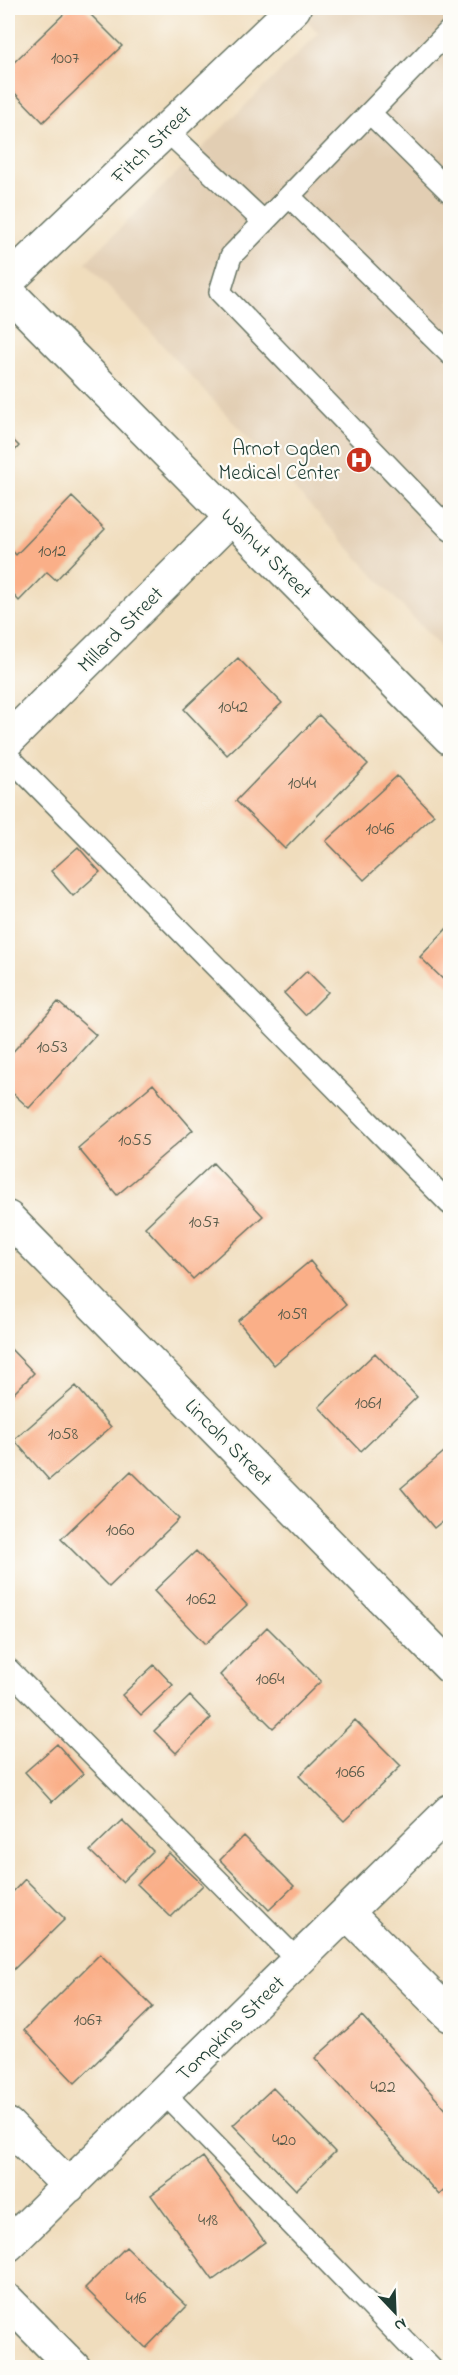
<svg xmlns="http://www.w3.org/2000/svg" width="458" height="2375" viewBox="0 0 458 2375" font-family="'Indie Flower',sans-serif">
	<style>
		.built { fill: #e2ceb3 }
		.building { fill: #faaf88 }
		.lines { fill: none; stroke-linecap: round; stroke-linejoin: round }
		.lane-casing { stroke: #687564; stroke-width: 24 }
		.street-casing { stroke: #687564; stroke-width: 36 }
		.secondary-casing { stroke: #687564; stroke-width: 36 }
		.lane { stroke: #fff; stroke-width: 21 }
		.street { stroke: #fff; stroke-width: 33 }
		.secondary { stroke: #fff; stroke-width: 33 }
		.labels { text-anchor: middle; stroke-width: 4.5; stroke-linejoin: round; paint-order: stroke }
		.number-label { font-size: 18px; fill: #565a49 }
		.street-label { font-size: 21px; fill: #1f3d34; stroke: #fdfcf7 }
		.poi-label { font-size: 21px; fill: #1f3d34; stroke: #fdfcf7; text-anchor: end }
	</style>
	<rect width="100%" height="100%" fill="#fdfcf7"/>
	<filter id="ink" filterUnits="userSpaceOnUse"><feTurbulence type="fractalNoise" baseFrequency=".0167" numOctaves="2"/><feDisplacementMap in="SourceGraphic" scale="12" xChannelSelector="R" yChannelSelector="G"/><feConvolveMatrix kernelMatrix="1 2 1 2 8 2 1 2 1" color-interpolation-filters="sRGB"/></filter>
	<filter id="wash" filterUnits="userSpaceOnUse"><feTurbulence type="fractalNoise" baseFrequency=".008" numOctaves="4" result="noise"/><feDisplacementMap in="SourceGraphic" scale="24" xChannelSelector="R" yChannelSelector="G"/><feGaussianBlur stdDeviation="1.35" result="paint"/><feColorMatrix in="noise" values="0 0 0 0 0 0 0 0 0 0 0 0 0 0 0 0 0 1.4 0 .05"/><feComposite in="paint" operator="in"/></filter>
	<g filter="url(#wash)">
		<rect width="100%" height="100%" fill="#f0ddbd"/>
		<path class="built" d="M294 8H450V658L86 262 319 33Z"/>
		<g id="blocks">
			<path class="building" d="M70 8H84L122 46 43 122 8 86V68Z
				M8 435 19 446 8 458Z
				M72 497 105 529 56 580 47 572 19 601 8 589V546L16 555Z
				M238 658 282 703 227 755 184 709Z
				M319 715 368 764 285 849 236 801Z
				M397 776 434 815 364 880 326 841Z
				M78 847 100 872 73 896 51 871Z
				M450 925V986L420 957Z
				M307 971 328 992 305 1015 284 993Z
				M58 1002 96 1035 29 1108 8 1089V1057Z
				M153 1084 193 1130 117 1195 78 1148Z
				M213 1163 263 1216 193 1279 145 1227Z
				M310 1261 346 1305 274 1365 238 1321Z
				M8 1346 34 1373 8 1399Z
				M375 1353 417 1397 361 1451 319 1407Z
				M76 1386 111 1427 49 1480 14 1440Z
				M450 1447V1515L434 1528 401 1488Z
				M131 1471 179 1519 109 1587 61 1539Z
				M196 1551 247 1605 205 1644 154 1591Z
				M267 1627 321 1681 273 1728 220 1675Z
				M154 1665 173 1685 141 1715 122 1695Z
				M190 1696 211 1718 176 1753 154 1731Z
				M355 1720 401 1766 344 1821 299 1776Z
				M57 1744 83 1774 52 1802 25 1772Z
				M122 1820 153 1851 122 1882 90 1851Z
				M244 1836 294 1886 269 1910 220 1860Z
				M169 1853 203 1885 171 1917 137 1884Z
				M25 1879 65 1919 8 1975V1897Z
				M100 1954 153 2007 75 2083 24 2030Z
				M362 2016 450 2114V2185L439 2195 315 2058Z
				M273 2088 335 2152 296 2190 233 2125Z
				M203 2157 265 2242 213 2280 151 2195Z
				M126 2247 187 2306 146 2348 85 2288Z"/>
		</g>
	</g>
	<g filter="url(#ink)">
		<use href="#blocks" fill-opacity="0" stroke="#687564" stroke-width="1.5"/>
		<g class="lines">
			<g class="lane-casing">
				<path id="lane" d="M450 30 231 256 220 292 450 530
					M370 113 450 192
					M166 130 264 222
					M289 196 450 354
					M8 756 450 1204
					M8 1669 298 1961
					M164 2093 431 2368"/>
			</g>
			<g class="street-casing">
				<path id="street" d="M8 281 294 8
					M8 740 231 518
					M8 1218 450 1667
					M347 1913 450 2015
					M8 2125 69 2186
					M8 2245 450 1811
					M8 2301 74 2368"/>
			</g>
			<g class="secondary-casing">
				<path id="secondary" d="M8 292 450 738"/>
			</g>
			<use href="#lane" class="lane"/>
			<use href="#street" class="street"/>
			<use href="#secondary" class="secondary"/>
		</g>
	</g>
	<defs>
		<g id="hospital-disc" transform="scale(1.35)"><circle r="9.5" fill="#c8321e" stroke="#fdfcf7"/><path d="M-5-5h3v3.5h4V-5h3V5h-3V1.5h-4V5h-3Z" fill="#fff"/></g>
	</defs>
	<g fill-rule="evenodd">
		<use href="#hospital-disc" x="359" y="460"/>
	</g>
	<g class="labels">
		<g class="number-label">
			<text x="65" y="63">1007</text>
			<text x="52" y="556">1012</text>
			<text x="233" y="712">1042</text>
			<text x="302" y="788">1044</text>
			<text x="380" y="834">1046</text>
			<text x="52" y="1052">1053</text>
			<text x="135" y="1145">1055</text>
			<text x="204" y="1227">1057</text>
			<text x="292" y="1319">1059</text>
			<text x="368" y="1408">1061</text>
			<text x="63" y="1439">1058</text>
			<text x="120" y="1535">1060</text>
			<text x="201" y="1604">1062</text>
			<text x="270" y="1684">1064</text>
			<text x="350" y="1777">1066</text>
			<text x="88" y="2025">1067</text>
			<text x="383" y="2092">422</text>
			<text x="284" y="2145">420</text>
			<text x="208" y="2225">418</text>
			<text x="136" y="2303">416</text>
		</g>
		<g class="street-label">
			<text transform="translate(151 144) rotate(-44)" y="7">Fitch Street</text>
			<text transform="translate(267 553) rotate(45)" y="7">Walnut Street</text>
			<text transform="translate(120 629) rotate(-45)" y="7">Millard Street</text>
			<text transform="translate(229 1442) rotate(45)" y="7">Lincoln Street</text>
			<text transform="translate(230 2028) rotate(-44)" y="7">Tompkins Street</text>
		</g>
		<g class="poi-label">
			<text x="340" y="455">Arnot Ogden<tspan x="340" dy="24">Medical Center</tspan></text>
		</g>
	</g>
	<rect width="458" height="2375" fill="none" stroke="#fdfcf7" stroke-width="30"/>
	<g transform="translate(395 2312) rotate(157)" stroke="#fdfcf7" stroke-width="4.5" paint-order="stroke">
	<path d="M0-4.5L10 22L0 15L-10 22Z" fill="#1f3d34"/>
	<text y="-9" font-size="16" font-weight="bold" text-anchor="middle" fill="#1f3d34">N</text>
	</g>
</svg>
